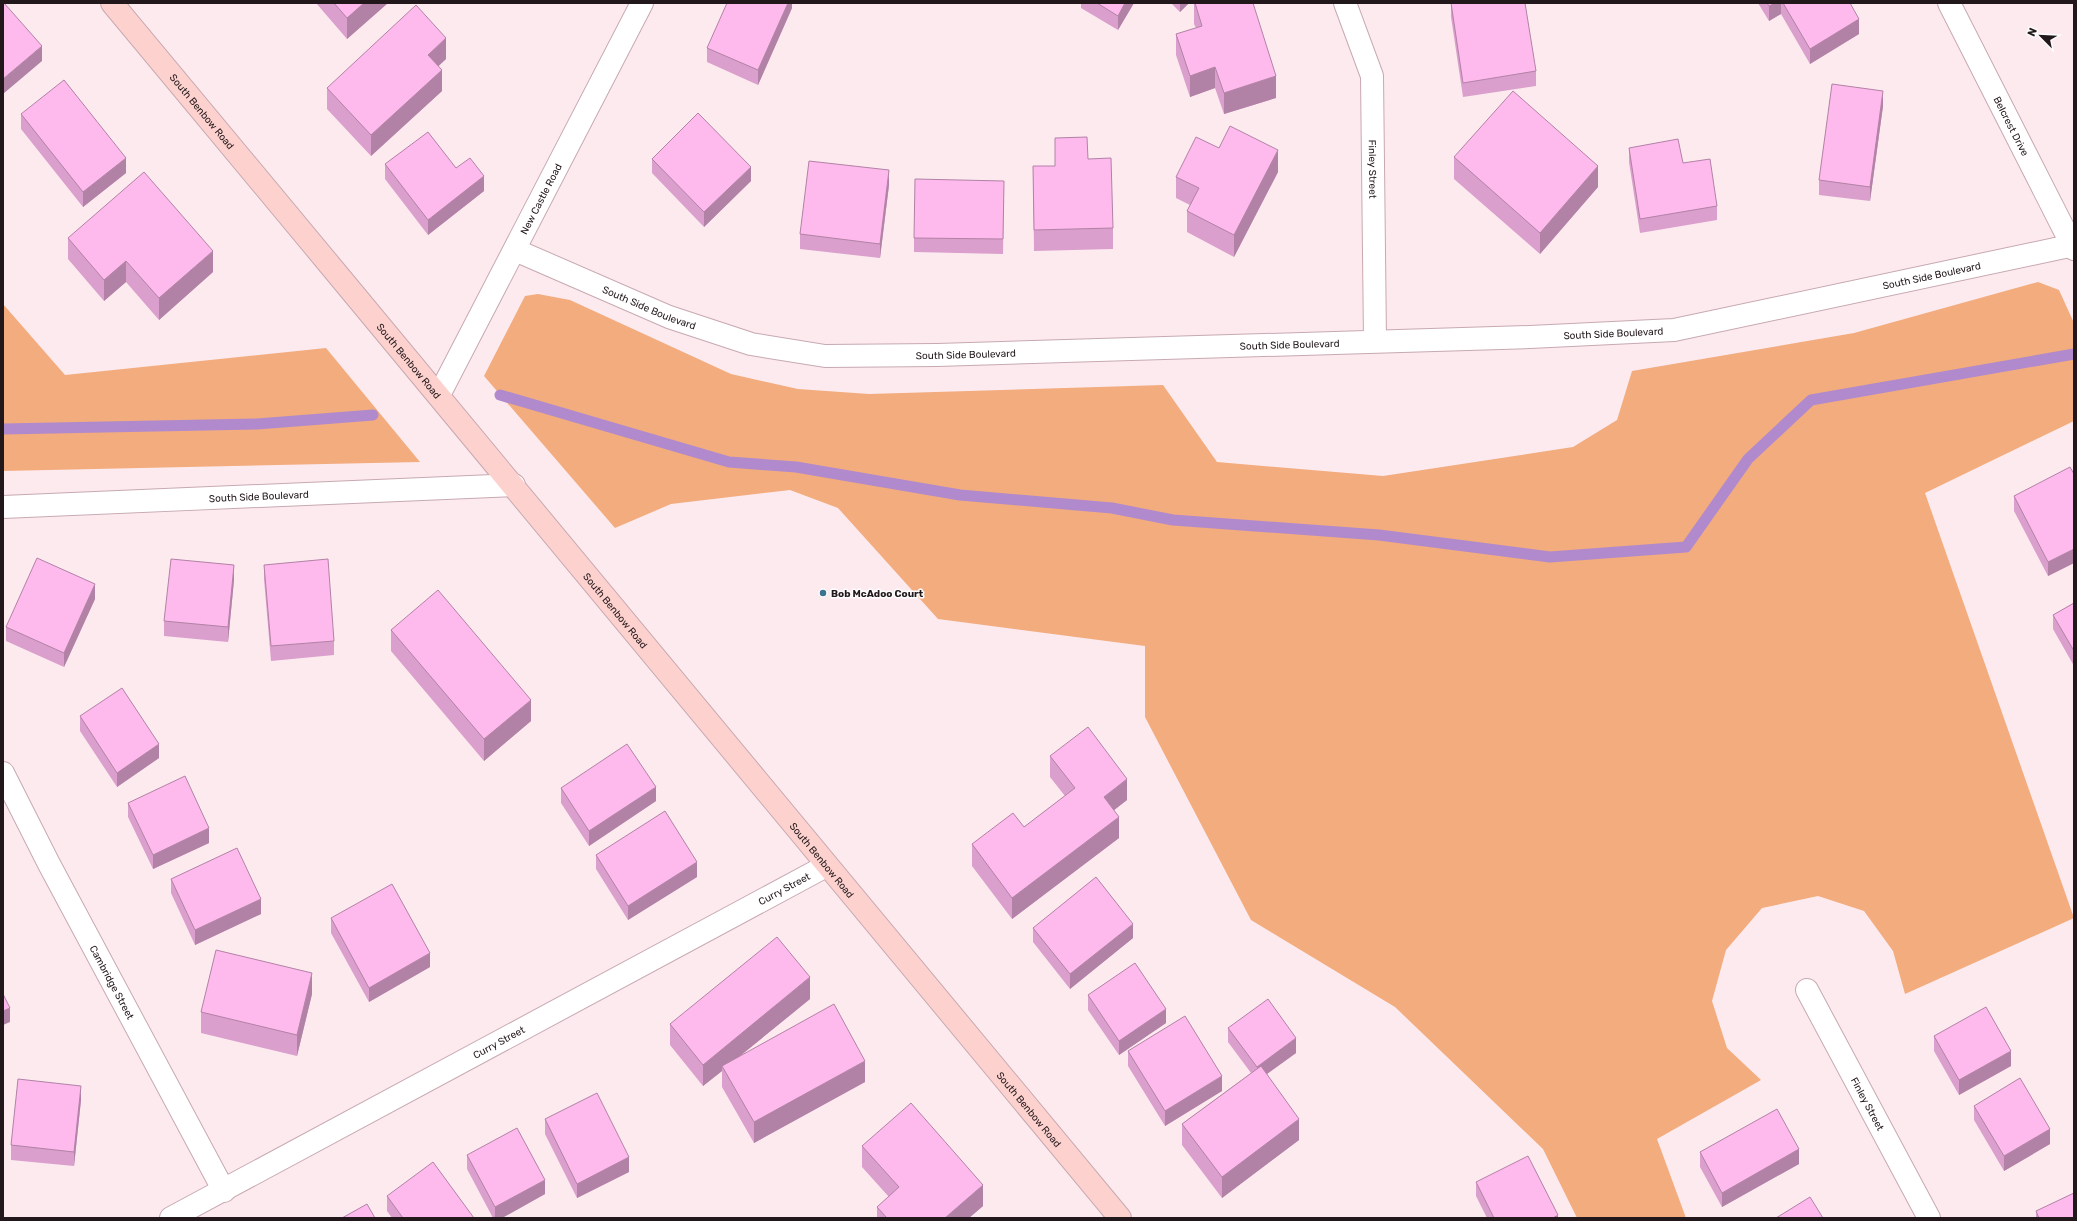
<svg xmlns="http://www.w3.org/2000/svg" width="2077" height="1221" viewBox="0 0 2077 1221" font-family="Rubik,sans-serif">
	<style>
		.green { fill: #f2ac7e }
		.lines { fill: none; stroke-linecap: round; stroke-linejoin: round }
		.stream { stroke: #b08acd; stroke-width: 11 }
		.minor-casing { stroke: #c7a9b1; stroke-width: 24 }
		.secondary-casing { stroke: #c7a9b1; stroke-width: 24 }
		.minor { stroke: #fff; stroke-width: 22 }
		.secondary { stroke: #fdd2ce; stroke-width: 22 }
		.wall { fill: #da9fcc }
		.shaded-wall { fill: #b282a6 }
		.building { fill: #feb9ed; stroke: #b282a6 }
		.poi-dot { fill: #3c748f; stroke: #fdfdfd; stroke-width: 1.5 }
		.labels { text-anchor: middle; stroke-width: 3; stroke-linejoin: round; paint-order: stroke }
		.street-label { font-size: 10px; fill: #22171a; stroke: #fdfdfd }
		.poi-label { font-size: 10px; font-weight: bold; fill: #22171a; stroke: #fdfdfd; text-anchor: start }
	</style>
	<rect width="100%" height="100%" fill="#fdeaef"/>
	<path class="green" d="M2038 282 2059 290 2074 323V421L1925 493 2074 918 1905 994 1893 951 1864 911 1818 896 1762 908 1726 950 1712 1001 1727 1048 1761 1080 1657 1139 1686 1218H1577L1543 1149 1395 1007 1251 920 1145 717V646L938 619 838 508 790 490 671 504 615 528 484 376 525 296 538 294 570 300 731 374 798 389 869 394 1163 385 1217 462 1383 476 1573 447 1617 420 1632 371 1854 333Z
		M3 304 65 375 326 348 420 462 3 471Z"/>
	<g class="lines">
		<path class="stream" d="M500 395 729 462 796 467 960 495 1112 508 1173 520 1379 535 1550 557 1686 547 1748 459 1811 400 2074 354
			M3 429 257 424 373 415"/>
		<g class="minor-casing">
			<g id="minor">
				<path id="s1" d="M1345 3 1372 76 1375 340"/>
				<path id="s2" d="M1949 3 2074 249"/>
				<path id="s3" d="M515 250 669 317 751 344 825 356 937 355 1530 337 1674 330 2074 245"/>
				<path id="s4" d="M439 395 642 3"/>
				<path id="s5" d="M3 507 514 485"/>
				<path id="s6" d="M3 773 49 864 224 1191"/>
				<path id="s7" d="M1807 990 1929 1218"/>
				<path id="s8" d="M171 1218 826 866"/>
			</g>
		</g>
		<g class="secondary-casing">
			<g id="secondary">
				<path id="s9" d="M112 3C449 407 782 814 1120 1218"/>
			</g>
		</g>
		<use href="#minor" class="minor"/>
		<use href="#secondary" class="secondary"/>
	</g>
	<path class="wall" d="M316 3H388L347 39Z
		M792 3V8L758 85 707 62V48Z
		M1081 3H1134L1118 30 1081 8Z
		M1171 3H1189L1180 12Z
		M1194 3 1276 98 1224 114 1215 88 1190 97 1176 55V34L1196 28 1194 24Z
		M1451 3 1536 71V86L1463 97 1451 17Z
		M1758 3H1850L1859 34 1810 64 1781 14 1769 21Z
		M446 59 438 66 442 91 371 156 327 109V88Z
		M1883 106 1870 201 1819 195V180Z
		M21 114 126 173 83 207 21 129Z
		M1219 148 1278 172 1234 257 1187 232V211L1190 205 1176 198V177Z
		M1629 148 1717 206V220L1640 233 1629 162Z
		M1454 157 1598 187 1540 254 1454 179Z
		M652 159 751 181 704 227 652 173Z
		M1088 159 1113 228V249L1034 251 1033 166H1055Z
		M385 164 456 168 484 191 428 235 385 179Z
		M1004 181 1003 254 914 252V238Z
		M889 185 880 258 800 249V234Z
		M68 238 213 272 159 320 126 282 104 301 68 259Z
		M2074 474V563L2048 576 2014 511V496Z
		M264 565 334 641V655L271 661 264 579Z
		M234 580 228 642 164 636V621Z
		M95 599 64 667 6 641V627Z
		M2074 603V666L2053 629V615Z
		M391 630 531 721 484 761 391 651Z
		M80 716 159 758 117 787 80 731Z
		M1050 756 1127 800 1114 810 1119 838 1012 919 972 866V844L1024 827 1065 796 1050 777Z
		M561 788 656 801 589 846 561 803Z
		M128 803 209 843 153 869 128 817Z
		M596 855 697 877 628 920 596 869Z
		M171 879 261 914 195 945 171 893Z
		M331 918 430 967 369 1002 331 933Z
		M1033 928 1133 938 1070 989 1033 942Z
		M312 994 297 1056 201 1033V1012Z
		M1088 995 1166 1023 1119 1055 1088 1010Z
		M810 999 740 1056 865 1082 754 1143 722 1087V1071L703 1086 670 1045V1024Z
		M1228 1028 1296 1053 1267 1074 1299 1140 1222 1198 1182 1145V1124L1251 1073 1228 1042Z
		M1934 1036 2011 1066 1959 1095 1934 1051Z
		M1128 1051 1222 1091 1165 1126 1128 1066Z
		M81 1100 74 1166 11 1160V1145Z
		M1974 1106 2050 1144 2004 1171 1974 1120Z
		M545 1119 629 1172 577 1198 545 1134Z
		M862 1146 983 1206 969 1218H877V1207L889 1197 862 1167Z
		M1700 1152 1799 1164 1722 1207 1700 1167Z
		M467 1155 545 1194 502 1218H493L467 1169Z
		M1476 1182 1558 1218H1487L1476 1196Z
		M387 1196 474 1218H392L387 1211Z
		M2036 1211 2074 1218H2036Z"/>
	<path class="shaded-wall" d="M364 3H388L347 39V18Z
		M788 3H792V8L758 85V70Z
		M1125 3H1134L1118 30V16Z
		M1180 3H1189L1180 12Z
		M1775 3H1781V14L1769 21V6Z
		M1859 19V34L1810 64V49Z
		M446 38V59L428 76V55Z
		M42 46V61L3 94V79Z
		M1215 67V88L1190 97V76Z
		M442 70V91L371 156V135Z
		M1276 76V98L1224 114V93Z
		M1883 91V106L1870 201V187Z
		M1278 150V172L1234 257V235Z
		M126 158V173L83 207V192Z
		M1598 166V187L1540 254V233Z
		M751 167V181L704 227V212Z
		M889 170V185L880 258V244Z
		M484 176V191L428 235V220Z
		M213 251V272L159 320V298Z
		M126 261V282L104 301V280Z
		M2074 549V563L2048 576V562Z
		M234 565V580L228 642V627Z
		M95 584V599L64 667V653Z
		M531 700V721L484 761V739Z
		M159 744V758L117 787V773Z
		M1127 779V800L1104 818V797Z
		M656 787V801L589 846V831Z
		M1119 817V838L1012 919V898Z
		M209 828V843L153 869V855Z
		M697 862V877L628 920V906Z
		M261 899V914L195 945V930Z
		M1133 924V938L1070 989V974Z
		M430 953V967L369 1002V988Z
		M312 973V994L297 1056V1035Z
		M810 977V999L724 1069 722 1066V1071L703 1086V1065Z
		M10 1008V1022L3 1025V1011Z
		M1166 1009V1023L1119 1055V1041Z
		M1296 1038V1053L1257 1081V1067Z
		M2011 1051V1066L1959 1095V1080Z
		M865 1061V1082L754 1143V1122Z
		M1222 1076V1091L1165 1126V1111Z
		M81 1086V1100L74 1166V1152Z
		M1299 1119V1140L1222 1198V1177Z
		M2050 1129V1144L2004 1171V1156Z
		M1799 1149V1164L1722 1207V1193Z
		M629 1157V1172L577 1198V1184Z
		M545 1180V1194L502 1218H495V1207Z
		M983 1185V1206L969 1218H945Z
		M1558 1215V1218H1553Z"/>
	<path class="building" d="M3 3H4L42 46 3 79Z
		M334 3H364L347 18Z
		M727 3H788L758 70 707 48Z
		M1097 3H1125L1118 16Z
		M1195 3H1253L1276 76 1224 93 1215 67 1190 76 1176 34 1202 26Z
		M1451 3H1525L1536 71 1463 83Z
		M1767 3H1775L1769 6Z
		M1783 3H1850L1859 19 1810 49Z
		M416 5 446 38 428 55 442 70 371 135 327 88Z
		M64 80 126 158 83 192 21 114Z
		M1832 84 1883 91 1870 187 1819 180Z
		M1513 91 1598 166 1540 233 1454 157Z
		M698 113 751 167 704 212 652 159Z
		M1230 126 1278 150 1234 235 1187 211 1199 188 1176 177 1196 137 1219 148Z
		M428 132 456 168 470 158 484 176 428 220 385 164Z
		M1087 137 1088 159 1111 158 1113 228 1034 230 1033 166H1055V138Z
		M1678 139 1683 163 1710 159 1717 206 1640 219 1629 148Z
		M809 161 889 170 880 244 800 234Z
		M144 172 213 251 159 298 126 261 104 280 68 238Z
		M915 179 1004 181 1003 239 914 238Z
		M2070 467 2074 474V549L2048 562 2014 496Z
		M37 558 95 584 64 653 6 627Z
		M171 559 234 565 228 627 164 621Z
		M328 559 334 641 271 646 264 565Z
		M438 590 531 700 484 739 391 630Z
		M2074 603V651L2053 615Z
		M122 688 159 744 117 773 80 716Z
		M1088 727 1127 779 1104 797 1119 817 1012 898 972 844 1013 813 1024 827 1075 788 1050 756Z
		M627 744 656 787 589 831 561 788Z
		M185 776 209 828 153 855 128 803Z
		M665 811 697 862 628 906 596 855Z
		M237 848 261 899 195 930 171 879Z
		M1096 877 1133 924 1070 974 1033 928Z
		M392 884 430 953 369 988 331 918Z
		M777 937 810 977 703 1065 670 1024Z
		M216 950 312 973 297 1035 201 1012Z
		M1135 963 1166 1009 1119 1041 1088 995Z
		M3 994 10 1008 3 1011Z
		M1268 999 1296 1038 1257 1067 1228 1028Z
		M834 1004 865 1061 754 1122 722 1066Z
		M1986 1007 2011 1051 1959 1080 1934 1036Z
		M1185 1016 1222 1076 1165 1111 1128 1051Z
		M1261 1066 1299 1119 1222 1177 1182 1124Z
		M2020 1078 2050 1129 2004 1156 1974 1106Z
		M18 1079 81 1086 74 1152 11 1145Z
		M597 1093 629 1157 577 1184 545 1119Z
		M911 1103 983 1185 945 1218H887L877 1207 899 1187 862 1146Z
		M1777 1109 1799 1149 1722 1193 1700 1152Z
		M517 1128 545 1180 495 1207 467 1155Z
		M1528 1156 1558 1215 1553 1218H1494L1476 1182Z
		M433 1162 474 1218H403L387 1196Z
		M2074 1193V1218H2039L2036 1211Z
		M1810 1197 1823 1218H1776Z
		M367 1204 375 1218H342Z"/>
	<circle class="poi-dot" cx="823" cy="593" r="4"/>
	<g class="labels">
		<g class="street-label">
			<text dy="4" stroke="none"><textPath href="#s9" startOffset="141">South Benbow Road</textPath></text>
			<text dy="4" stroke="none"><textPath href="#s2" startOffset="138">Belcrest Drive</textPath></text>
			<text dy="4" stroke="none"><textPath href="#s1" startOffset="171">Finley Street</textPath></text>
			<text dy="4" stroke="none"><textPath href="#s4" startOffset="221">New Castle Road</textPath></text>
			<text dy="4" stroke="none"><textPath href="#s3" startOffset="1442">South Side Boulevard</textPath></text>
			<text dy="4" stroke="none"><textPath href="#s3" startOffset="146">South Side Boulevard</textPath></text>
			<text dy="4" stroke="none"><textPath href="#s3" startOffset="1118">South Side Boulevard</textPath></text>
			<text dy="4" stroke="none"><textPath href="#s3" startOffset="794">South Side Boulevard</textPath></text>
			<text dy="4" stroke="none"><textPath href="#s3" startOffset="470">South Side Boulevard</textPath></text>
			<text dy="4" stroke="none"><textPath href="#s9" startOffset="465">South Benbow Road</textPath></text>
			<text dy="4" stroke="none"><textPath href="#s5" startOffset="256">South Side Boulevard</textPath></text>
			<text dy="4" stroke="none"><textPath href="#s9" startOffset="789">South Benbow Road</textPath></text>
			<text dy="4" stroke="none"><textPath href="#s9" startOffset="1113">South Benbow Road</textPath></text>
			<text dy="4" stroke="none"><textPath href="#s8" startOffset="696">Curry Street</textPath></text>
			<text dy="4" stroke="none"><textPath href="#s6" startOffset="236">Cambridge Street</textPath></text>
			<text dy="4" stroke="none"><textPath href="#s8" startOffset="372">Curry Street</textPath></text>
			<text dy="4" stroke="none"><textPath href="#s7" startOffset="129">Finley Street</textPath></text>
			<text dy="4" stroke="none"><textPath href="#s9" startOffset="1437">South Benbow Road</textPath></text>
		</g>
		<g class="poi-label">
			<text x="831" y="597">Bob McAdoo Court</text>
		</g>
	</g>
	<rect width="2077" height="1221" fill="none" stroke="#22171a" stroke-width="8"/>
	<g transform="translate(2041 36) rotate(294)" stroke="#fdfdfd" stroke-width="3" paint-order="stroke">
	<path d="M0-3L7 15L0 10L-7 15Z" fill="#22171a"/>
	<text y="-6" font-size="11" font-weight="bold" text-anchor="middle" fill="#22171a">N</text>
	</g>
</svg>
